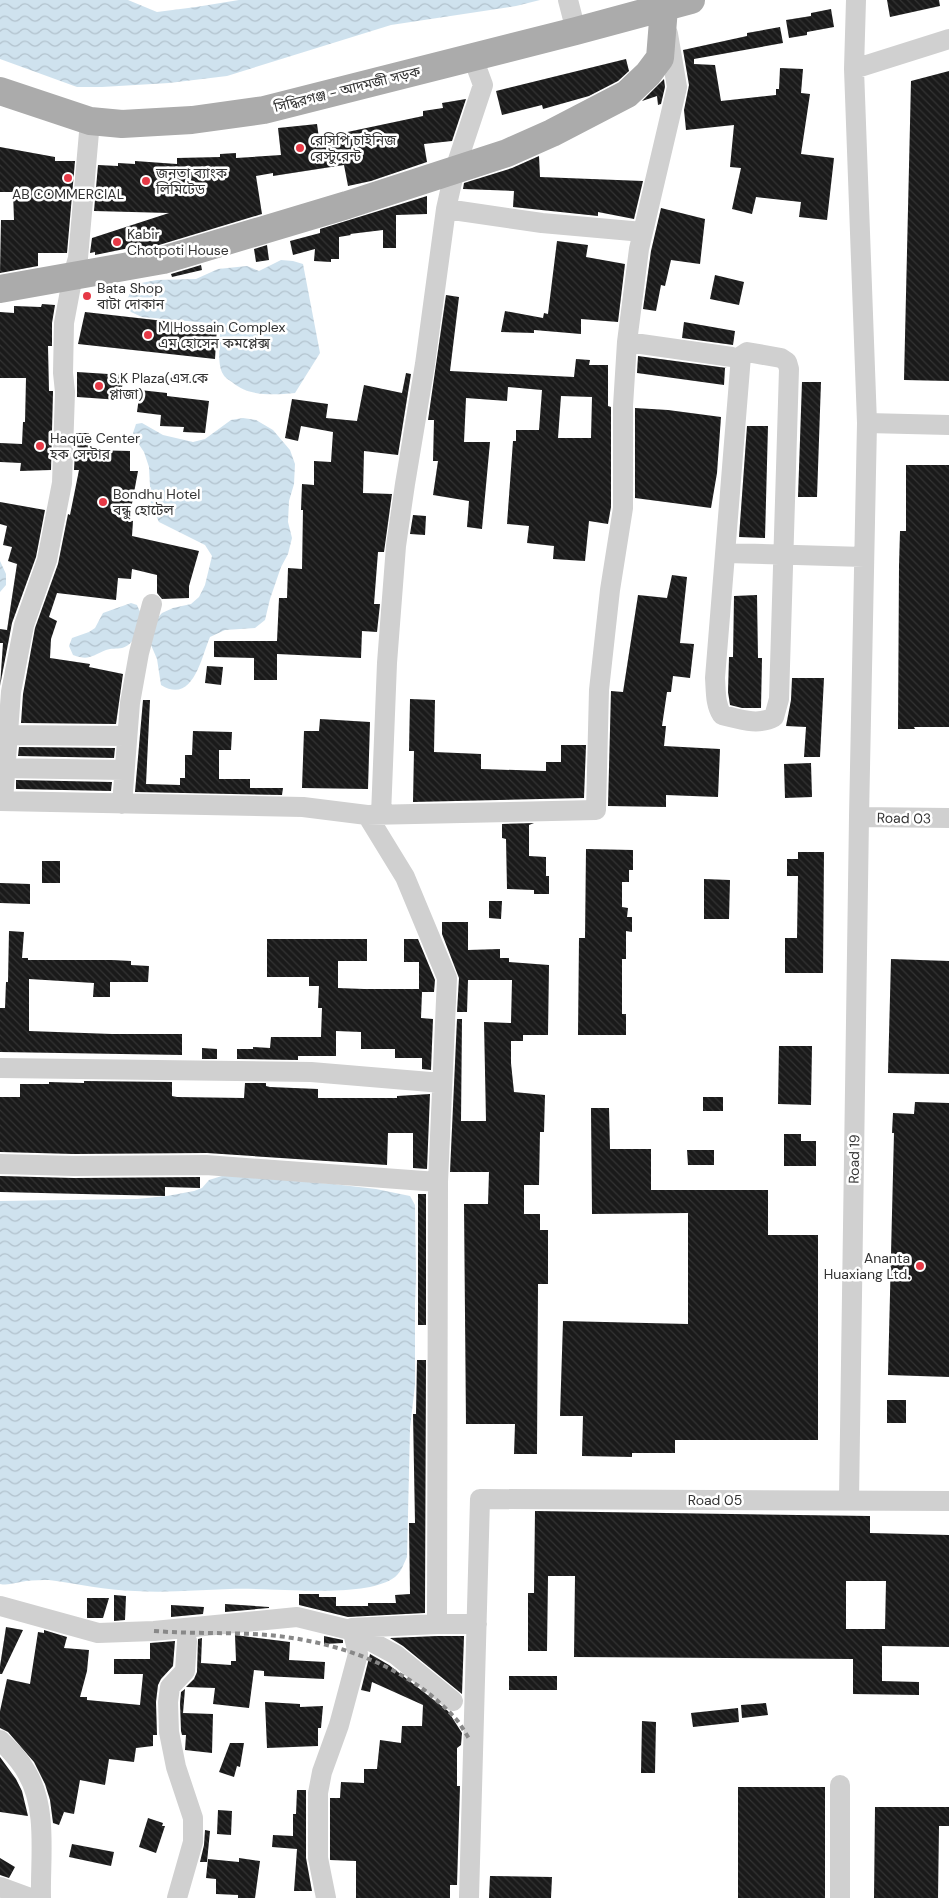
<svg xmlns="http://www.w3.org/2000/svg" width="949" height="1898" viewBox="0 0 949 1898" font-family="'DM Sans','Noto Sans Bengali',sans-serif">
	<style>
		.water { fill: url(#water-waves) }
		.building { fill: url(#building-back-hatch); fill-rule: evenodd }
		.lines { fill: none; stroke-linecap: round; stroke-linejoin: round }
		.street { stroke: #d0d0d0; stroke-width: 20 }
		.primary { stroke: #ababab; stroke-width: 28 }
		.rail { stroke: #888; stroke-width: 4; stroke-dasharray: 5 4; stroke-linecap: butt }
		.poi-dot { fill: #e63946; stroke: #fff; stroke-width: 2 }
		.labels { text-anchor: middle; stroke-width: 5; stroke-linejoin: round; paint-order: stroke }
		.street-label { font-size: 14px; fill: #333; stroke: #fff }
		.poi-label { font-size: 14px; fill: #333; stroke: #fff; text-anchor: start }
	</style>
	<defs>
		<pattern id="water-waves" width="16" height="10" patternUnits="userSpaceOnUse" patternTransform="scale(1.25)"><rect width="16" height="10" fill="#cfe2ee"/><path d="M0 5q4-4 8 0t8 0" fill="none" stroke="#b2c2cd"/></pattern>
		<pattern id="building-back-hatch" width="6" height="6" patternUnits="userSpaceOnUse" patternTransform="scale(1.25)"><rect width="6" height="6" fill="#1a1a1a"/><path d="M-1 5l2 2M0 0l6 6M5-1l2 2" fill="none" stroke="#333"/></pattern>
	</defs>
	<rect width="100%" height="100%" fill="#fff"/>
	<path class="water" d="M0 0H128L157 12 196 7 239 0H540L516 6 391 25 227 76 169 83 102 87H77L0 59Z
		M281 260 293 261 303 264 320 353 295 393C274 395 249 397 232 382 229 380 224 377 223 374 216 363 221 337 220 324L142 317 131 312 125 304 131 291 141 283 157 280 196 279 218 269 247 266 259 271Z
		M243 418 256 420 273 430 290 450 295 464 294 484 289 501 288 522 292 538 288 554 281 567 270 599 265 620 255 628 225 630 210 637C201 658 193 705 161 685L157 659 151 645 154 622 162 613 173 608 191 604 199 597 205 585 212 556 205 545 159 522 151 505 149 467 144 452 138 443 133 433 136 424 142 423 163 435 193 442 205 439 231 420Z
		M0 561 6 574V585L0 592Z
		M131 603 137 605C138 608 141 612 141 616 141 628 134 645 122 648 117 649 111 648 106 650 91 656 89 661 73 655L69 646 72 638 89 632 95 628 103 613Z
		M225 1175 333 1184 376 1189 410 1196 415 1205 416 1276 415 1305V1385L410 1428 407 1557C403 1565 401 1574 392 1579 360 1599 270 1587 230 1589 199 1590 167 1593 135 1591 106 1590 78 1584 49 1580 42 1580 33 1580 26 1581 17 1582 9 1586 0 1584V1201L137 1199 167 1196 194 1191 202 1188 209 1180Z"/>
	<path class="building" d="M887 0H939L940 6 890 17Z
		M831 9 834 27 807 32V35L789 38 786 20 811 16V13Z
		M780 27 783 43 694 59V64L715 65 721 101 776 95V89H779L780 68 803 69 801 93 810 94 801 154 834 158 827 220 799 217 801 202 756 197 752 214 732 209 741 168 730 167 734 125 686 130 684 110 689 85 683 50 747 36V33Z
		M626 59 629 71 618 81 589 96 543 109 542 105 502 115 496 91Z
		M949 71V381L904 380 911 81Z
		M664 79 665 87 661 104 658 105 657 96 642 101Z
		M466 99 452 141 424 144 427 162 371 181 348 186 344 165 273 176V173L256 176 262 214 159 245 140 248 139 246 95 255V252L90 253 92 238 169 213 94 211 98 165 118 166V163L135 164V161L177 164V158L220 157V154L236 153V158L281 155 278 128 317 124 319 138 423 116V111L443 108 442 103Z
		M0 147 55 157V161H75L67 253H38V266L0 273 1 220H14L13 192H0Z
		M539 156 540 177 643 181 634 219 598 212V216L513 207 514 191 463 189 464 183 512 168Z
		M427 196V214L396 215V248H383V230L350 234 351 235 339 237V259H331V262L314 261 315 249 293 255 290 241 320 233V229Z
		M661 208 705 219 700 264 671 260 665 286 661 285 656 311 643 309 651 251Z
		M557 241 588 245 586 257 625 264 618 322 581 319V334L534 330V333L501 332 505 311 543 318 544 313 548 314Z
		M267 245 269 260 256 262 254 249Z
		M201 265 202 270 172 277 171 274Z
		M715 275 744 282 739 305 710 299Z
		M446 295 459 297 450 371 574 377 576 359 590 360 589 365H608V406L611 407V507L608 524 589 521 585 561 553 559 554 546 527 543 529 526 507 524 513 441H516V430H539L542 390 508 387 507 401 466 398 464 442H490L482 529 467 527 469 501 433 495 438 461H433L434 420H428ZM561 396 592 397 591 438H558Z
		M42 304 55 305 52 323V346H48L49 391H53V392L51 470 20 471 21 463 0 462V443L22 444 23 422H25L26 378H0V312L14 313V306L41 307Z
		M85 312 217 327 215 359 78 344Z
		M684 322 735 331 733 345 682 338Z
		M638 356 727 368H725L724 385 637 373Z
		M77 372 124 375 120 400 77 397Z
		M406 373 411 374 398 455 364 451 363 493 392 494 384 552H378L374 604H380L377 632 362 631 361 658 277 654V680H254V658L214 657V641H277L279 598H287L288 568 302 569 303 510H301L302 484 314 485V461L331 462 333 432 301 426 298 441 285 438 292 399 328 404 326 418 357 421 364 385 402 393Z
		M802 382H821L817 497H798Z
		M140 390 167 393V396L209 401 205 433 183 432 184 427 160 426 161 415 137 412Z
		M635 408 668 410 721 417 717 473 711 508 635 498Z
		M747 426H768L765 538 739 537Z
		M76 433H89V450L130 451V471H138L129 520 133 521 132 536 199 551 189 586V598L162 599 157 593V575L132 569 131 579 118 578 116 600 57 593 49 617 57 621 51 639 50 658 90 664 89 667 123 674 116 724 21 723 23 694 35 628 58 564 68 514 70 515 79 470H74Z
		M906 465H949V727H914L915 729H898L899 566 900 531H906Z
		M0 502 45 510 36 557 12 623 0 686 3 643H0V629L7 630 17 564 8 561 12 547 3 545 7 526 0 524Z
		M413 515 426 516 425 535 410 534Z
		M672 575 687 577 680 643 694 644 690 678 673 676 671 692H667L662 726H666L664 746 720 749 718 797 666 795V807L608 806 611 691 623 692 638 595 667 598Z
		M757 595 758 658H762L761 708H742L730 705 728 692 729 657H733L734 596Z
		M207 666 223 667 221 685 205 683Z
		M792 678H824L820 757H804L806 727 786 726 791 700Z
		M410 699 435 700 434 752 481 754V769L546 771V762H561V745H586L584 798 413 802 414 751H409Z
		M143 700H150L146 784 180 785V778H185V755H192L193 731 232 732 231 750H219V779H250V788H283L282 795 135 792Z
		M320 719 370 722 368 789 302 788 304 731H319Z
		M19 747 115 748 114 758 18 756Z
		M811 763 812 797 785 798 784 764Z
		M16 780 112 782 111 791 16 789Z
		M534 823 529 825V856L546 857V876H549V894H534V890L507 889 506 839 502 838V824Z
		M586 849 633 850V870H629V882H622V907L628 908 627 917H632V932L626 931V959H622V1014H626V1035H578L579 938H585Z
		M798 852H824L823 973H785V938H797L798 876H787V859H798Z
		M42 861H60V883H42Z
		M704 879 730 880 729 919H704Z
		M0 883 30 884V904L0 903Z
		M489 901H502L501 919 489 918Z
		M442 922H468V950L500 949V958H509V962L549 965 548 1035H523V1041H511V1063L514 1092 545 1095 544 1132H540L539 1185H524V1214H540V1230H548V1284H538L537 1454H514L515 1424H466L464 1204H488L489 1172H450L457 1019H462L461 1121H486L484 1022 511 1023 512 980H468L467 1012H457L459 978 442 934Z
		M9 931 24 932 22 958H28V960H112L131 961V965L149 966 148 982H110V997H93L94 983 29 979V1031L112 1034H182V1055L0 1052V1008H5L6 982H8Z
		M267 939H367V961H338V988L364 989H419V962H404V939H418L435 980 434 992H422L421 1018 433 1019 431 1070 422 1069V1058H395V1049H361V1032L336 1031V1056H298V1060L237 1059V1049H253V1047L270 1048 271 1037H321L322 1008H318L319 986H309V977H267Z
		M891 959 949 961V1074L888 1073Z
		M779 1046H812L811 1105 778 1104Z
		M202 1048 217 1049V1059H202Z
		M84 1081 172 1082V1096L177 1097 244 1098 245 1083H266V1086L270 1087 318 1089V1098H397V1096L430 1094 427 1169 413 1168V1133H388L387 1165 207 1153 74 1154 0 1152V1097H20V1084H49V1082L84 1083Z
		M703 1097H723V1111H703Z
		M915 1102 949 1103V1377L888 1375 894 1133H892L893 1113 914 1114Z
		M591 1108H609L610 1149H651V1190H768V1235H818V1440H675V1453H632V1457L582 1456 583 1416H560L563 1321 688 1324V1213L592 1214Z
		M784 1134H801V1141H816V1166H784Z
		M687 1150H714V1165H688Z
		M0 1176 74 1178 200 1177V1188L165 1187V1196L0 1192Z
		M418 1194H426V1325H418Z
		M417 1360H426L425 1613 348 1617 299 1605V1594H319V1597H336V1606H368V1603H396L395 1595 410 1594 409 1523H415L413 1414H416Z
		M887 1400H906V1423H887Z
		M535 1511 870 1516V1533L949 1535V1647L882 1646V1681L919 1682V1695L853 1694V1659L574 1657 575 1576H548L547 1651H528V1593H534ZM846 1581H886L885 1629H846Z
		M114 1595 126 1596 125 1620 114 1621Z
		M87 1598H109L103 1618H87Z
		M225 1604 269 1607V1608L225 1612Z
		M171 1605 204 1607 203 1614 171 1617Z
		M6 1627 23 1630 2 1674H0V1666Z
		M44 1630 67 1637 64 1648 89 1650 87 1671 80 1697H87V1700L140 1705 143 1674H114V1659H150V1643L175 1641 173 1666 161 1679 158 1685 156 1702 157 1735H153V1746L136 1748 134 1762 109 1759 105 1785 80 1780 74 1814 64 1812 59 1825 53 1823 50 1800 45 1784 34 1762 8 1732 0 1728V1711L7 1679 30 1684 38 1632 44 1633Z
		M235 1635 290 1642 289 1660 325 1662 324 1679 264 1676V1671L254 1670 249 1708 213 1704 215 1688 186 1687 194 1679 197 1672 198 1639 202 1638 201 1663 231 1665V1661H236Z
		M324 1636 343 1640V1643L324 1644Z
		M437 1636H464L462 1694 403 1646 390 1638Z
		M370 1654 389 1665 448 1711 462 1733 461 1745 457 1748V1786H460L457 1885H450V1898H356V1861L330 1860V1798H340L341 1782 364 1783V1769H377L380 1740 401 1743 402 1726H422L423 1705 372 1682 370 1692 361 1690Z
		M509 1676H557V1690H509Z
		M185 1689 183 1713 213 1714 212 1753 185 1750 186 1735H182L181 1731 180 1703 181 1692Z
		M265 1702 300 1704V1707L323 1706 321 1728H318V1746L267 1748Z
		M766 1703 768 1715 742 1718 741 1705Z
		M738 1708 739 1722 693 1727 691 1713Z
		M642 1721 656 1722 655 1773H641Z
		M230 1743H244L240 1767 237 1766 234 1777 219 1772Z
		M0 1757 16 1779 22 1791 28 1816 0 1812Z
		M738 1787H825V1898H738Z
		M297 1790H306V1858L312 1891H294L297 1849 272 1847 273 1835 293 1836V1814H296Z
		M875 1807H949V1826H939L938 1898H874Z
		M218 1810 232 1811 231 1835 217 1834Z
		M148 1818 163 1823 162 1826H165L156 1853 139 1847Z
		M205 1830 210 1831 207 1862H200L204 1845Z
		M72 1844 114 1852 111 1866 69 1857Z
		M0 1858 15 1867 9 1878 0 1875Z
		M239 1858 260 1861 255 1898H238V1895L216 1894V1879L206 1878 208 1859 239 1862Z
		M490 1876 552 1877 551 1898H489Z"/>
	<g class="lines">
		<path class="street" d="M568 0 576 31
			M854 69 949 39
			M446 209 542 223 643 232
			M627 342 732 357
			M747 352 781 358 787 362 789 369 779 699 774 717C758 726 739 719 722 715 715 704 716 691 715 678L741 356Z
			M867 423 949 425
			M726 553 864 557
			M0 735 127 736
			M0 768 124 770
			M0 801 303 807 367 815
			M3 801 11 692 24 625 47 560 62 483 65 392 63 373 64 323 73 275 78 258 90 121
			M122 804 130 703 139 653 152 604
			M381 815 387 663 396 546 405 484 425 364 446 209 455 169 483 85 473 58
			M859 817 949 818
			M0 1068 311 1072 442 1083
			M0 1164 74 1166 206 1165 438 1182
			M849 1500 859 817 867 423 854 69 856 0
			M0 1606 98 1633 154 1631 297 1617 350 1630 396 1655 453 1701
			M477 1624H437L438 1182 447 978 405 877 367 815 596 810 599 690 610 590 623 508V406L627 342 639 249 677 87 668 34
			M0 1740C10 1750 20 1760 27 1773 48 1809 40 1858 41 1898
			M840 1785V1898
			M0 1887 30 1898
			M177 1898 193 1842V1818L176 1767 169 1732 168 1702 170 1687 185 1671 187 1641
			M326 1898 318 1858V1793L322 1772 339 1725 358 1654 352 1628 437 1624
			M469 1898 480 1499 949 1501"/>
		<path class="primary" d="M0 91 90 121 122 124 192 120 264 110 576 31 691 0
			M0 289 163 260 347 205 507 153 552 133 627 94 648 74 660 58 664 8"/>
		<path class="rail" d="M154 1631C192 1634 230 1632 268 1635 336 1641 408 1666 455 1718 461 1724 465 1733 470 1740"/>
	</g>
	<g class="poi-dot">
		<circle cx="300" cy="148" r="5"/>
		<circle cx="68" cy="178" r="5"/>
		<circle cx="146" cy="181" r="5"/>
		<circle cx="117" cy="242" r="5"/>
		<circle cx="87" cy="296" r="5"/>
		<circle cx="148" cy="335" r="5"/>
		<circle cx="99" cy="386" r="5"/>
		<circle cx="40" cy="446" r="5"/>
		<circle cx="103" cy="502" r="5"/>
		<circle cx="920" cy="1266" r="5"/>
	</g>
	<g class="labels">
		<g class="street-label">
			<text transform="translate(347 89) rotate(-14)" y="5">সিদ্ধিরগঞ্জ - আদমজী সড়ক</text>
			<text transform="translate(904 818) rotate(1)" y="5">Road 03</text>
			<text transform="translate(854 1159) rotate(-89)" y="5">Road 19</text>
			<text x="715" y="1505">Road 05</text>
		</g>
		<g class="poi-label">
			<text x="310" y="145">রেসিপি চাইনিজ<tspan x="310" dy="16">রেস্টুরেন্ট</tspan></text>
			<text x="156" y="178">জনতা ব্যাংক<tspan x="156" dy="16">লিমিটেড</tspan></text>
			<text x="68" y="199" text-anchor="middle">AB COMMERCIAL</text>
			<text x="127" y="239">Kabir<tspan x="127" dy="16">Chotpoti House</tspan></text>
			<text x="97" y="293">Bata Shop<tspan x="97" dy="16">বাটা দোকান</tspan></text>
			<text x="158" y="332">M Hossain Complex<tspan x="158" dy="16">এম হোসেন কমপ্লেক্স</tspan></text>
			<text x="109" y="383">S.K Plaza(এস.কে<tspan x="109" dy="16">প্লাজা)</tspan></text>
			<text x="50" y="443">Haque Center<tspan x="50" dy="16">হক সেন্টার</tspan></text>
			<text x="113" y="499">Bondhu Hotel<tspan x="113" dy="16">বন্ধু হোটেল</tspan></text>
			<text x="910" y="1263" text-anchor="end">Ananta<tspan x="910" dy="16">Huaxiang Ltd.</tspan></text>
		</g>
	</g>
</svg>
